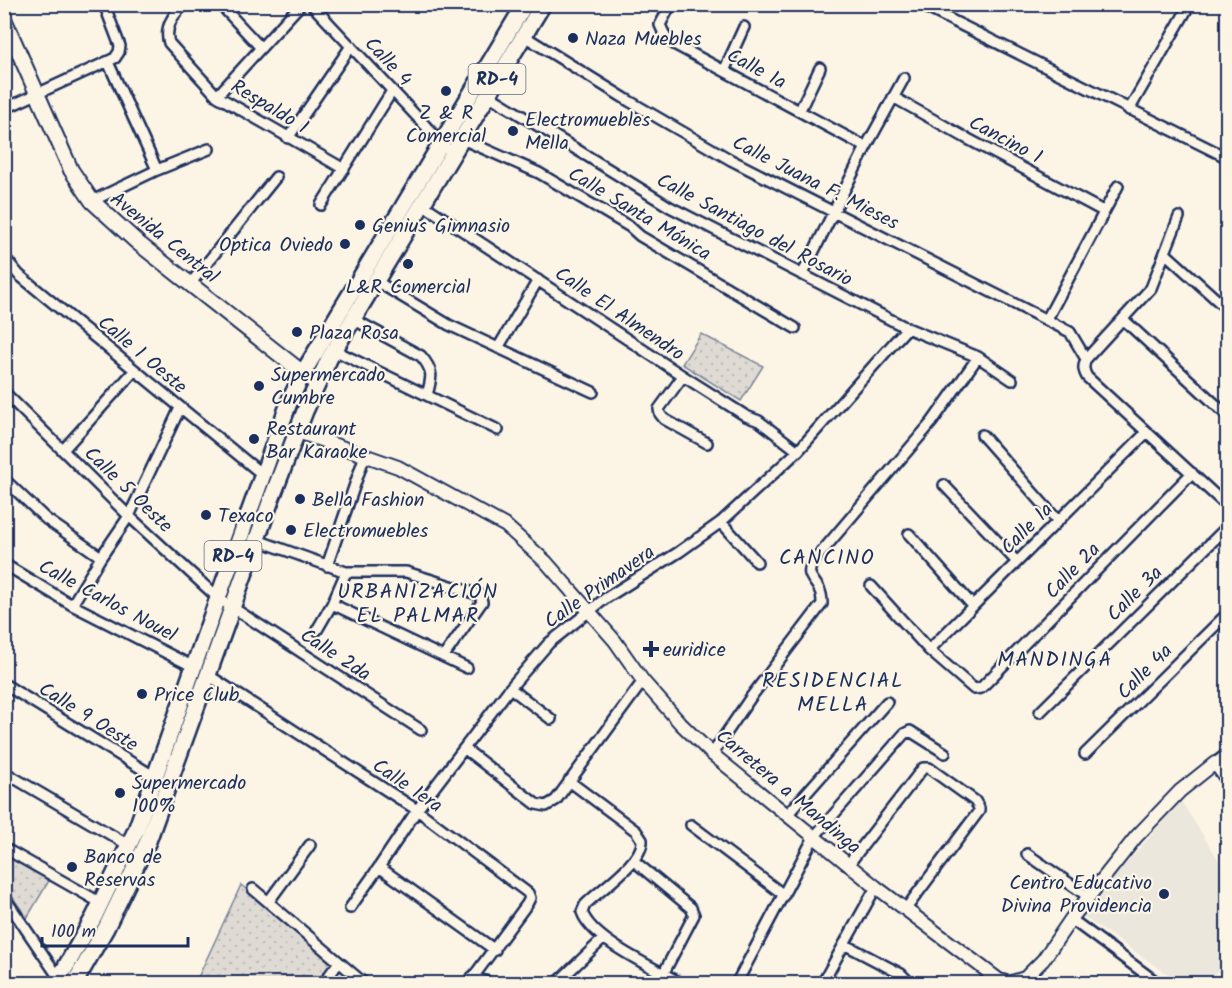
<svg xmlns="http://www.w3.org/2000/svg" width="1232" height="988" viewBox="0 0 1232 988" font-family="Kalam,sans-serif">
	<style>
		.built { fill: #ece7dc }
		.park { fill: url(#park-dots); stroke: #7d8599; stroke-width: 1.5 }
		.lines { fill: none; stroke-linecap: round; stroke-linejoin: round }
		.minor-casing { stroke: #1b2f5e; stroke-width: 14 }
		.tertiary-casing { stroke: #1b2f5e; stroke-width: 16 }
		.secondary-casing { stroke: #1b2f5e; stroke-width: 18 }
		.primary-casing { stroke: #1b2f5e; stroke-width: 20 }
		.minor { stroke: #fcf5e5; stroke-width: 9 }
		.tertiary { stroke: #fcf5e5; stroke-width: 12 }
		.secondary { stroke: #fcf5e5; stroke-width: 14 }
		.primary { stroke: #fcf5e5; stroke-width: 15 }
		.poi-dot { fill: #1b2f5e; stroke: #fcf5e5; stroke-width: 2 }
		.labels { text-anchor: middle; stroke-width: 4.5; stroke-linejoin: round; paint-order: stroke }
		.shield { fill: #fcf5e5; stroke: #5e6a86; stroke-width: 1.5 }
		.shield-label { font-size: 18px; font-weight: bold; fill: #1b2f5e }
		.poi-label { font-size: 20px; fill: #1b2f5e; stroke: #fcf5e5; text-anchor: start }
		.street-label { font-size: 20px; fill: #1b2f5e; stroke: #fcf5e5 }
		.neighbourhood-label { font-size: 21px; letter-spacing: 1.5px; fill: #1b2f5e; stroke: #fcf5e5 }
	</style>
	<defs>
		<pattern id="park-dots" width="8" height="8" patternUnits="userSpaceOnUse" patternTransform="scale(1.5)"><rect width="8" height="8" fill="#dfdbd4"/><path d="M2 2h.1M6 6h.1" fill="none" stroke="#bfbcb8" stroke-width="1.8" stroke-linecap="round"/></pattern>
	</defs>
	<rect width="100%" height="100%" fill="#fcf5e5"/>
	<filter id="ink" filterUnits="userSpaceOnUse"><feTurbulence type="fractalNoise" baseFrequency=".0167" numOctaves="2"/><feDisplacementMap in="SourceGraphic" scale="12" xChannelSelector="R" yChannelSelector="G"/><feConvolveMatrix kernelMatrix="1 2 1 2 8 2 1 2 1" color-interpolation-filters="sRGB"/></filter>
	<g filter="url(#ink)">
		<path class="built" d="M1181 801 1227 873V965L1201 983H1181L1081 915Z"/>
		<path class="park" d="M701 334 763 366 741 401 682 364Z
			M4 852 50 879 27 918 5 886Z
			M241 885 334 961 318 983 195 984Z"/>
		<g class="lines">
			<g class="minor-casing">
				<path id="minor" d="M186 4C173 13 164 28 169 43L217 96 344 169
					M220 4 261 48
					M311 4 452 154
					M671 4 660 25 666 38 674 44 866 147
					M919 4 1228 158
					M524 36 629 101 731 160 1070 332 1086 359
					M108 62 157 170
					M724 71 744 27
					M488 95 670 207 907 328 978 357 1012 380
					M217 96 301 4
					M893 97 966 138 1103 211
					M4 109 115 58 119 52 120 46 104 4
					M800 110 820 68
					M1129 110 1190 4
					M288 138 351 46
					M462 139 539 173 630 227 640 236 795 328
					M92 201 157 170 209 149
					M422 204 683 376 746 416 759 421 798 451
					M321 205 392 91
					M1179 217 1151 288 1086 359C1083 366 1083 370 1087 377L1228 507
					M1165 253 1228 310
					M4 257 19 275 263 475
					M802 275 866 147 904 78
					M376 281 449 325 593 392
					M191 283 276 177
					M353 319 421 356C434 371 432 377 427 395
					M1047 319 1118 186
					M1124 320 1228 416
					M498 348 538 280
					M334 350 498 430
					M683 376 659 409 660 414 664 419 707 443
					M4 392 129 516 218 598 421 730
					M982 435 1058 521
					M63 450 135 370
					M4 479 46 519 101 557
					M944 485 1017 562
					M721 522 757 562
					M909 534 973 606
					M257 540 346 572H406L480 595 482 602 444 656
					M4 564 72 605 194 667
					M327 566 365 455
					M871 586 929 650 974 689 981 688 1192 473
					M332 604 467 668
					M72 605 101 557 129 516 180 408
					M317 630 332 604 346 572
					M929 650 1147 432
					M208 675 417 810 528 893 530 898 527 904 468 984
					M4 684 155 777
					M510 688 551 719
					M1040 712 1228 526
					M465 749 536 804 546 806 556 800 643 681
					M712 754 751 697 822 604C822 599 822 594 819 589 813 578 805 575 813 562L932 422 978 357
					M1085 754 1228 613
					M1215 763 1228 753
					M4 772 130 846
					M569 781 636 831 642 840C644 861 599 890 585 905L582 912C592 941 655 968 682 984
					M787 815 887 702
					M691 825 784 895
					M4 848 101 903
					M1027 854 1089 897
					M634 861 691 908 694 915 658 984
					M848 865 923 768H929L975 801 979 808V811L905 910
					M379 867 495 950
					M253 889 365 984
					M4 897 59 978
					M269 901 310 845
					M350 908 379 867 417 810 510 688 549 643 606 598 679 552 721 522 798 451 907 328
					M1071 919 1159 984
					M844 944 901 974 906 979 905 984
					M472 977 494 984
					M323 984 339 962
					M556 984 603 939
					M736 984 814 837 904 734 910 731 945 753
					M822 984 876 887
					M983 984 990 975"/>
			</g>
			<g class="tertiary-casing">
				<path id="tertiary" d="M298 432 398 467 506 526 546 562 615 641 643 681 681 724 712 754 876 887 999 980 1009 983 1025 978 1043 960 1071 919 1136 837 1180 791 1215 763 1228 781"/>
			</g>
			<g class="secondary-casing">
				<path id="secondary" d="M4 19 71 170 92 201 138 243 317 384"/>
			</g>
			<g class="primary-casing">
				<path id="primary" d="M56 984 94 917 136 830 218 598 290 400 303 373 525 4
					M74 984 106 928 148 841 271 500 305 411 329 359 543 4"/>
			</g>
			<use href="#minor" class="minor"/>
			<use href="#tertiary" class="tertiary"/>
			<use href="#secondary" class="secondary"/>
			<use href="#primary" class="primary"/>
		</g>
	</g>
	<g class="poi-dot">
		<circle cx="573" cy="38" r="6"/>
		<circle cx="446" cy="91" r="6"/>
		<circle cx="513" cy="131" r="6"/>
		<circle cx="360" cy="225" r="6"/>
		<circle cx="345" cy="244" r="6"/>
		<circle cx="408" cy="264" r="6"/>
		<circle cx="297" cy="332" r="6"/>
		<circle cx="259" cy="386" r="6"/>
		<circle cx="254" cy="439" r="6"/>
		<circle cx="300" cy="499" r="6"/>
		<circle cx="206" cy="515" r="6"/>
		<circle cx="291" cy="530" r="6"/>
		<path d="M648 640h6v6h6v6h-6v6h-6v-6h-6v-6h6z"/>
		<circle cx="142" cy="694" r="6"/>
		<circle cx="120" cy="793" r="6"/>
		<circle cx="72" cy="867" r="6"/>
		<circle cx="1164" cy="894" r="6"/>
	</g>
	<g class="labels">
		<g class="shield">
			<rect x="468.5" y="64" width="57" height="30" rx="4.5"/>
			<rect x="204.5" y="541" width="57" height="30" rx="4.5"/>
		</g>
		<g class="shield-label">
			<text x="497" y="85">RD-4</text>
			<text x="233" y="562">RD-4</text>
		</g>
		<g class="poi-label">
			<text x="585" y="45">Naza Muebles</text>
			<text x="446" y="119" text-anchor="middle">Z &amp; R<tspan x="446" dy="23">Comercial</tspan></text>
			<text x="525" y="126">Electromuebles<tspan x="525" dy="23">Mella</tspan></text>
			<text x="372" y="232">Genius Gimnasio</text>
			<text x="333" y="251" text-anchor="end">Optica Oviedo</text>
			<text x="408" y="293" text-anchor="middle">L&amp;R Comercial</text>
			<text x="309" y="339">Plaza Rosa</text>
			<text x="271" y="381">Supermercado<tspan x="271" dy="23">Cumbre</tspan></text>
			<text x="266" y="435">Restaurant<tspan x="266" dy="23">Bar Karaoke</tspan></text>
			<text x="312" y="506">Bella Fashion</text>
			<text x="218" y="522">Texaco</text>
			<text x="303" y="537">Electromuebles</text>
			<text x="663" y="656">euridice</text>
			<text x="154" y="701">Price Club</text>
			<text x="132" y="789">Supermercado<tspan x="132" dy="23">100%</tspan></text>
			<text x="84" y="863">Banco de<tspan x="84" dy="23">Reservas</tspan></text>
			<text x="1152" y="889" text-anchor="end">Centro Educativo<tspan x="1152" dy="23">Divina Providencia</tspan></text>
		</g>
		<g class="street-label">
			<text transform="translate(389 61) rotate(47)" y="7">Calle 4</text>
			<text transform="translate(757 68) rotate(28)" y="7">Calle 1a</text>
			<text transform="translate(270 106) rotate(31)" y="7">Respaldo 1</text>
			<text transform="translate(1006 139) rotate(28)" y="7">Cancino 1</text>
			<text transform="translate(816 182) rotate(27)" y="7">Calle Juana F. Mieses</text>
			<text transform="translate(640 213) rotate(31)" y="7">Calle Santa Mónica</text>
			<text transform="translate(755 229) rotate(28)" y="7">Calle Santiago del Rosario</text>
			<text transform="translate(165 237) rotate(39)" y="7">Avenida Central</text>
			<text transform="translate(620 313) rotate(34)" y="7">Calle El Almendro</text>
			<text transform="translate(143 354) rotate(40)" y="7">Calle 1 Oeste</text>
			<text transform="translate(129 489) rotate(44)" y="7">Calle 5 Oeste</text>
			<text transform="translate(1026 528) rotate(-45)" y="7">Calle 1a</text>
			<text transform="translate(1072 570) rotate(-46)" y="7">Calle 2a</text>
			<text transform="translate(599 586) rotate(-35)" y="7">Calle Primavera</text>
			<text transform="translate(1134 593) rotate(-45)" y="7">Calle 3a</text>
			<text transform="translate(108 600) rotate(28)" y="7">Calle Carlos Nouel</text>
			<text transform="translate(336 654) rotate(33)" y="7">Calle 2da</text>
			<text transform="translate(1144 671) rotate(-45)" y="7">Calle 4a</text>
			<text transform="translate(89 716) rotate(32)" y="7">Calle 9 Oeste</text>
			<text transform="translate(408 785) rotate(34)" y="7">Calle 1era</text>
			<text transform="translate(789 791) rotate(40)" y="7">Carretera a Mandinga</text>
		</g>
		<g class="neighbourhood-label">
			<text x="827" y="564">CANCINO</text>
			<text x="418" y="598">URBANIZACIÓN<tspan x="418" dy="24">EL PALMAR</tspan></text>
			<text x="1055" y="666">MANDINGA</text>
			<text x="833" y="687">RESIDENCIAL<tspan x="833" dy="24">MELLA</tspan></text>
		</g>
	</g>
	<rect width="1232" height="988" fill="none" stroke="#fcf5e5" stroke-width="24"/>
	<rect x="12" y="12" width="1208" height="964" fill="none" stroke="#1b2f5e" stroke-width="2" filter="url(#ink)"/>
	<path d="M42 937v9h146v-9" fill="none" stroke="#1b2f5e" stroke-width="3"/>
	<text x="51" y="937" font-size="18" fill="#1b2f5e" stroke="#fcf5e5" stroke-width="4.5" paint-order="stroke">100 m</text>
</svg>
